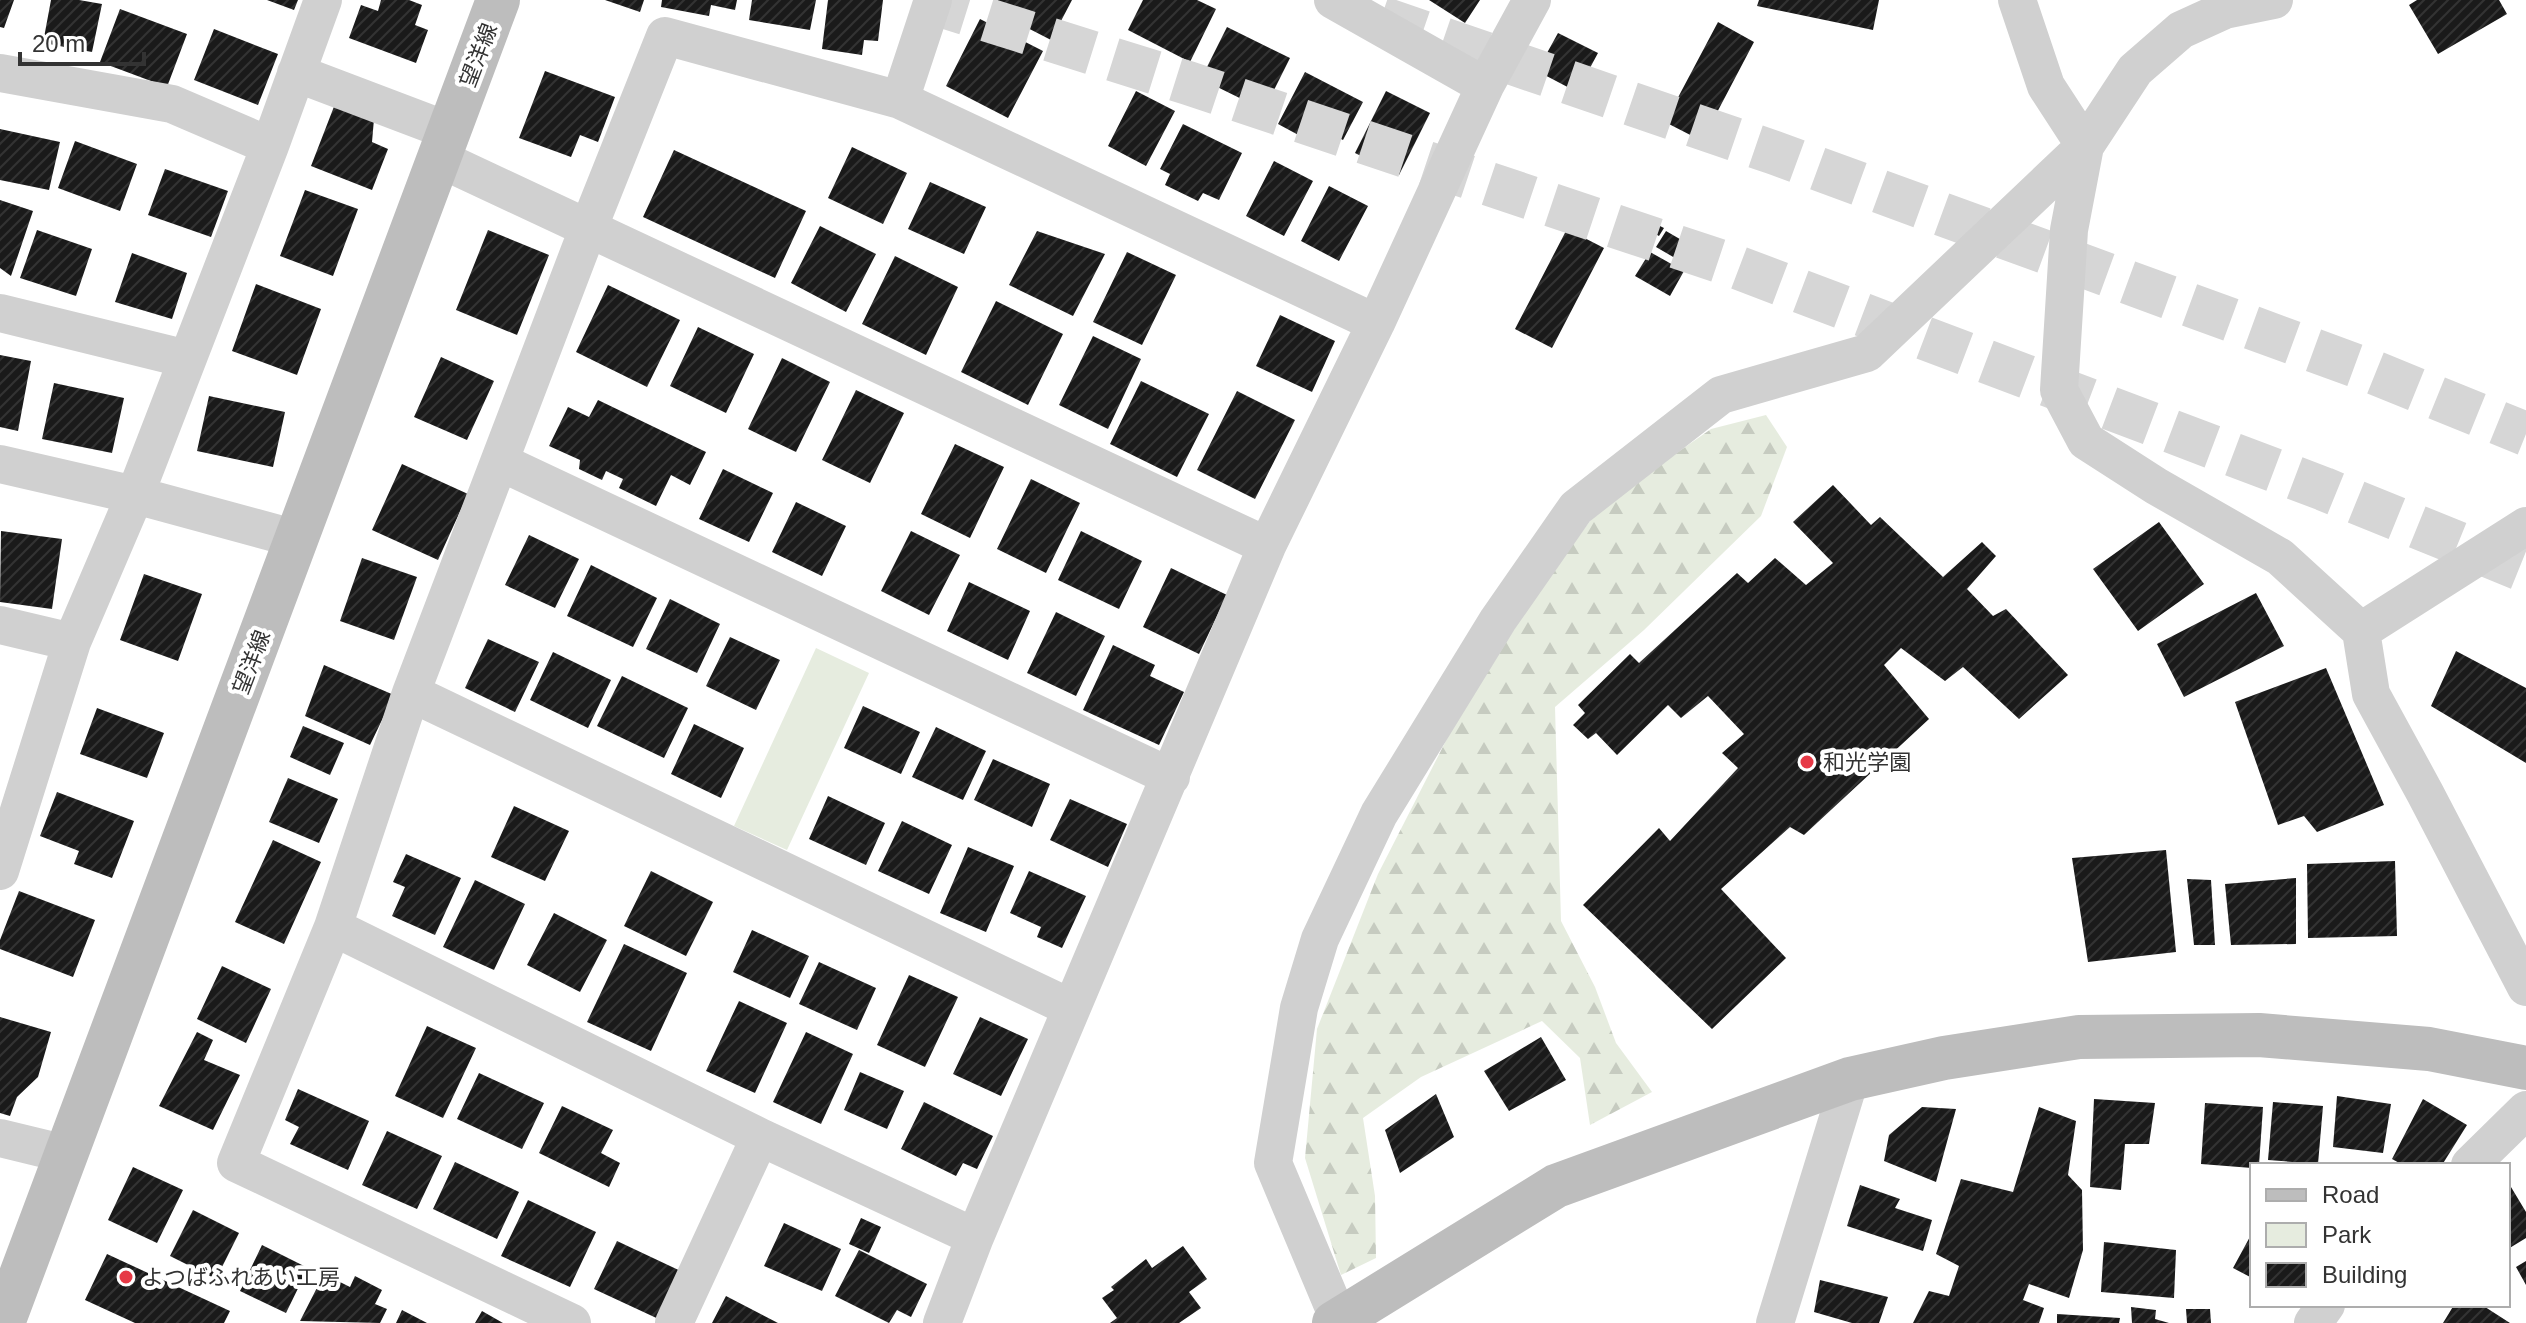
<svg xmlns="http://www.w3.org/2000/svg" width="2526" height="1323" viewBox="0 0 2526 1323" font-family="Helvetica,'Noto Sans JP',sans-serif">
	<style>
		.forest { fill: url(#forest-firs) }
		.green { fill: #e6ecdf }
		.building { fill: url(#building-hatch) }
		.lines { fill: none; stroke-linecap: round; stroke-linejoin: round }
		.highway-tunnel { stroke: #d6d6d6; stroke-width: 44; stroke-dasharray: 44 22; stroke-linecap: butt }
		.street { stroke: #d0d0d0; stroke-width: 38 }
		.secondary { stroke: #bdbdbd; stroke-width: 44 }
		.poi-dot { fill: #e63946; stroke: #fff; stroke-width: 3 }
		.labels { text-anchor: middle; stroke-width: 8; stroke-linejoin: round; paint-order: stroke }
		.street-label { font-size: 22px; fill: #333; stroke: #fff }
		.poi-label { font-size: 22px; fill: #333; stroke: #fff; text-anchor: start }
	</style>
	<defs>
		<pattern id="forest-firs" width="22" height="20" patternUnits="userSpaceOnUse" patternTransform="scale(2)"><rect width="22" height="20" fill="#e6ecdf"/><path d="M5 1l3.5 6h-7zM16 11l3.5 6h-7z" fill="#c6cbc0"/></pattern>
		<pattern id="building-hatch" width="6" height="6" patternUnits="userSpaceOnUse" patternTransform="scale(2)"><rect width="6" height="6" fill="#1a1a1a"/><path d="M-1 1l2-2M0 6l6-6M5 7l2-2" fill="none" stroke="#333"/></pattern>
	</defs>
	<rect width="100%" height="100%" fill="#fff"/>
	<path class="forest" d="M1766 415 1787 447 1761 516 1644 630 1555 707 1561 921 1595 987 1616 1043 1652 1092 1590 1125 1580 1058 1542 1021 1421 1077 1363 1118 1375 1196 1376 1258 1341 1275 1305 1158 1317 1029 1378 874 1453 727 1540 588 1602 505 1711 429Z"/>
	<path class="green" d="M816 648 869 673 787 850 734 826Z"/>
	<path class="building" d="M0 0H14L4 28 0 27Z
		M51 0H79L102 4 92 52 43 43Z
		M267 0H298L294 10Z
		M381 0H409L422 5 415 25 428 30 416 63 349 38 361 5 378 11Z
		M605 0H644L640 12Z
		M662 0H737L735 10 711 5 709 16 661 7Z
		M752 0H816L810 30 749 20Z
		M828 0H883L878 41 864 40 862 55 822 49Z
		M998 0H1072L1051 40 993 10Z
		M1143 0H1197L1216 9 1190 62 1128 30Z
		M1429 0H1480L1465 23Z
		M1759 0H1879L1873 30 1757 6Z
		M2417 0H2499L2507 14 2438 54 2409 5Z
		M120 9 187 34 167 87 100 62Z
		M980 19 1043 51 1008 118 946 86Z
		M1718 22 1754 42 1702 141 1665 122Z
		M1227 27 1290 58 1264 110 1201 79Z
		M214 29 278 54 258 105 194 80Z
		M1558 33 1598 53 1577 92 1537 71Z
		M545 71 615 97 598 142 580 135 571 157 519 138Z
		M1305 72 1363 102 1343 140 1311 124 1304 138 1278 124Z
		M1136 91 1175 111 1146 166 1108 146Z
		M1386 91 1430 113 1399 175 1355 153Z
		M335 104 374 119 372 142 388 149 372 190 311 166Z
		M1183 124 1242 153 1219 200 1203 193 1198 201 1165 185 1170 174 1160 169Z
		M0 129 60 142 49 190 0 180Z
		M75 141 137 164 120 211 58 188Z
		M852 147 907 173 883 224 828 198Z
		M674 150 806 211 775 278 643 217Z
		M1274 161 1313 181 1284 236 1246 216Z
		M165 169 228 191 211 237 148 215Z
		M930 182 986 207 964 254 908 229Z
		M1329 186 1368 206 1339 261 1301 241Z
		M305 190 358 209 333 276 280 256Z
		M0 200 33 211 11 276 0 268Z
		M1652 222 1664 228 1659 236 1648 230Z
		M820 226 876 254 846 312 791 283Z
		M1567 229 1604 248 1552 348 1515 329Z
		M37 230 92 249 76 296 20 278Z
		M488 230 549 255 517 335 456 310Z
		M1037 231 1105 254 1073 316 1009 285Z
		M1666 231 1697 249 1687 265 1656 247Z
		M1127 252 1176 275 1142 345 1093 322Z
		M1650 252 1684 271 1670 296 1635 276Z
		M132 253 187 273 172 319 115 302Z
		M895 256 958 287 926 355 862 324Z
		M256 284 321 309 297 375 232 351Z
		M608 285 680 320 647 387 576 352Z
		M996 301 1063 334 1028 405 961 372Z
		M1280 315 1335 341 1312 392 1256 366Z
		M698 327 754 354 726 413 670 386Z
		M1093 336 1141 359 1108 429 1059 405Z
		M0 355 31 361 18 431 0 427Z
		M441 357 494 381 467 440 414 417Z
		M782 358 830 382 796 452 748 429Z
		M1141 381 1209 414 1177 477 1110 444Z
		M54 383 124 398 112 453 42 439Z
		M856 390 904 413 870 483 822 460Z
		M1237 391 1295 420 1255 499 1197 470Z
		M209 396 285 412 273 467 197 451Z
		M598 400 706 452 690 485 671 475 656 506 619 488 623 479 606 471 602 480 579 469 580 460 549 446 568 407 589 417Z
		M955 444 1004 467 970 538 921 514Z
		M402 464 468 494 438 560 372 530Z
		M723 469 773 493 749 542 699 519Z
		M1031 479 1080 503 1046 573 997 549Z
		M1833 485 1871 525 1880 517 1943 577 1982 542 1996 556 1967 589 1993 616 2006 609 2068 675 2019 719 1963 667 1945 681 1901 648 1884 665 1929 719 1804 835 1790 827 1721 889 1786 958 1712 1029 1583 905 1659 828 1670 841 1738 768 1722 753 1744 734 1708 696 1681 718 1668 705 1617 755 1596 733 1588 739 1573 725 1585 713 1578 705 1630 654 1639 663 1737 573 1748 583 1775 558 1806 585 1833 563 1793 522Z
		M796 502 846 526 822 576 772 552Z
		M2159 522 2204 584 2138 631 2093 569Z
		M1 531 62 539 52 609 0 602Z
		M911 531 960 555 929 615 881 591Z
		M1081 531 1142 561 1119 609 1058 580Z
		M529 535 579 559 555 608 505 585Z
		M362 558 417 577 394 640 340 621Z
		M591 565 657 598 633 647 567 616Z
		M1171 568 1227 595 1199 654 1143 627Z
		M144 574 202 594 178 661 120 640Z
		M969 582 1030 611 1008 660 947 631Z
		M2256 593 2284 646 2184 697 2157 644Z
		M670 599 720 624 697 673 646 649Z
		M1056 612 1105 636 1076 696 1027 673Z
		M730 637 780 660 756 710 706 686Z
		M488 639 539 662 515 712 465 688Z
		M1113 645 1155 665 1150 676 1184 692 1159 745 1083 710Z
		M2456 651 2526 688V763L2431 706Z
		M553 652 611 680 588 728 530 700Z
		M324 665 394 695 370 745 305 716Z
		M2326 668 2384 805 2317 832 2304 816 2278 825 2235 702Z
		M622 676 688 708 664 758 597 726Z
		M863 706 920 732 901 774 844 748Z
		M97 708 164 733 147 778 80 754Z
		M694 724 744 748 721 798 671 774Z
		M303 726 344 743 330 775 290 757Z
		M936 727 986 751 963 800 912 777Z
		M993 759 1050 784 1032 827 974 800Z
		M288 778 338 799 319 843 269 822Z
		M57 792 134 821 112 878 74 864 79 851 40 836Z
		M828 796 885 823 866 865 809 839Z
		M1070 799 1127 824 1108 867 1050 840Z
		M514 806 569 831 545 881 491 857Z
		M902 821 952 845 929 894 878 871Z
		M273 840 321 862 284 944 235 922Z
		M968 847 1014 866 986 932 940 913Z
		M2166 850 2176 952 2088 962 2072 858Z
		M406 854 461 878 435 935 392 916 405 887 393 882Z
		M2395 861 2397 936 2308 938 2307 864Z
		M651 871 713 902 686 956 624 926Z
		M1029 871 1086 896 1062 948 1037 937 1041 927 1010 913Z
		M2296 878V944L2231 945 2225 884Z
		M2187 879 2211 880 2215 945H2194Z
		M475 880 525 904 494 970 443 947Z
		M19 891 95 920 73 977 0 949V940Z
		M554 913 607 940 580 992 527 965Z
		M752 930 809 956 790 998 733 972Z
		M624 944 687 973 651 1051 587 1022Z
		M819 962 876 988 857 1030 799 1004Z
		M222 966 271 989 246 1043 197 1019Z
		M909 975 958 997 925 1067 877 1045Z
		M739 1001 787 1023 755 1093 706 1071Z
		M0 1017 51 1032 38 1077 17 1097 10 1116 0 1113Z
		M980 1017 1028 1039 1001 1096 953 1074Z
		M427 1026 476 1048 443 1118 395 1096Z
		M197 1032 213 1040 204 1060 240 1075 213 1130 159 1106Z
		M806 1032 853 1054 821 1124 773 1102Z
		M1541 1037 1566 1080 1509 1111 1484 1071Z
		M860 1072 904 1091 887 1129 844 1110Z
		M479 1073 544 1103 522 1149 457 1119Z
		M298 1089 369 1121 348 1170 290 1144 299 1127 285 1120Z
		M1436 1094 1454 1137 1400 1173 1385 1130Z
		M2337 1096 2391 1104 2383 1153 2333 1147Z
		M2094 1099 2155 1103 2149 1144H2125L2121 1190 2090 1187Z
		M2423 1099 2467 1125 2442 1165H2403L2392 1159Z
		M924 1102 993 1136 977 1169 963 1163 956 1176 901 1149Z
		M2273 1102 2323 1106 2318 1164 2268 1160Z
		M2205 1103 2263 1107 2259 1165H2252V1168L2201 1164Z
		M562 1106 613 1130 601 1153 620 1163 609 1187 539 1153Z
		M1922 1107 1956 1109 1936 1182 1884 1161 1889 1135Z
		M2039 1107 2076 1121 2068 1175 2082 1190 2083 1250 2069 1298 2029 1284 2023 1300 2044 1308 2039 1323H1913L1929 1291 1949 1296 1959 1266 1936 1254 1961 1179 2013 1192Z
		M387 1131 442 1156 417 1209 362 1185Z
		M455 1162 519 1192 497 1239 433 1209Z
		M133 1167 183 1190 157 1243 108 1220Z
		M2508 1182 2526 1212V1238L2508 1249Z
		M1860 1185 1900 1199 1895 1208 1932 1220 1923 1251 1847 1226Z
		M528 1200 596 1232 570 1287 501 1256Z
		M193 1210 239 1233 216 1279 170 1256Z
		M861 1218 881 1227 869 1253 849 1244Z
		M784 1223 841 1249 822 1291 764 1266Z
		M2252 1233V1278L2233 1268Z
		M617 1241 687 1274 665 1322 594 1289Z
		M2104 1242 2176 1250 2174 1298 2101 1292Z
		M262 1245 308 1268 286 1313 240 1291Z
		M1183 1246 1207 1279 1189 1292 1201 1308 1179 1323H1110L1117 1318 1102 1298 1114 1290 1111 1287 1146 1259 1152 1268Z
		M859 1250 927 1284 911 1317 897 1310 889 1323 835 1296Z
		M107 1254 230 1311 224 1323H135L85 1300Z
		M2526 1261V1285L2516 1267Z
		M324 1274 350 1287 355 1276 382 1290 375 1304 387 1309 380 1323 300 1321Z
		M1820 1280 1888 1297 1879 1323H1852L1814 1312Z
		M726 1296 778 1323H712Z
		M2454 1305H2482L2510 1323H2443Z
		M2131 1307 2156 1310 2155 1319 2169 1323H2132Z
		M2186 1309H2210L2211 1323H2187Z
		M402 1310 427 1323H396Z
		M482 1311 503 1323H475Z
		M2057 1314 2120 1318 2119 1323H2057Z"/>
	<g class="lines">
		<path class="highway-tunnel" d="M924 0 1188 83 1731 265 2324 489 2526 571
			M1381 18 1775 153 2373 372 2526 434"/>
		<path class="street" d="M1333 0 1485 86
			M2017 0 2046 86 2085 146 2069 230 2059 390 2086 441 2156 486 2280 557 2361 631 2371 694 2425 793 2526 987
			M0 73 172 104 270 146
			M296 73 449 131
			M900 100 933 0
			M438 158 1267 546
			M0 313 187 359
			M500 462 1171 777
			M0 464 135 495 297 539
			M0 625 72 642
			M2361 631 2526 526
			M411 693 1071 1008
			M0 871 72 642 135 495 270 146 323 0
			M333 927 760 1137 975 1237
			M0 1138 66 1154
			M2470 1165 2526 1110
			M1339 1320 1273 1163 1299 1008 1320 939 1379 814 1498 620 1576 508 1721 395 1867 353 2085 146 2135 70 2181 30 2225 10 2274 0
			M572 1323 236 1163 333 927 411 693 588 229 665 36 900 100 1376 323
			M674 1323 760 1137
			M942 1323 975 1237 1267 546 1376 323 1485 86 1532 0
			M1775 1323 1850 1079
			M2313 1323 2326 1305"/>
		<path class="secondary" d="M3 1323 498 0
			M1334 1323 1556 1186 1850 1079 1944 1058 2079 1037 2259 1035 2429 1049 2526 1068"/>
	</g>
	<g class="poi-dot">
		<circle cx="1807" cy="762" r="8"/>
		<circle cx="126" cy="1277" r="8"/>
	</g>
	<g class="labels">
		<g class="street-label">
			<text transform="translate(478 55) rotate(-69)" y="8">望洋線</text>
			<text transform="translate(251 662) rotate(-69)" y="8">望洋線</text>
		</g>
		<g class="poi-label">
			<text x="1823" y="770">和光学園</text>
			<text x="142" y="1285">よつばふれあい工房</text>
		</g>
	</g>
	<rect x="2250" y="1163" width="260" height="144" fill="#ffffff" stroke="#adadad" stroke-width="2"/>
	<rect x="2266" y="1189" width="40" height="12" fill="#bdbdbd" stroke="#adadad" stroke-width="2"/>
	<text x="2322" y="1203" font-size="24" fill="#333333">Road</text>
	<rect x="2266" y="1223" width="40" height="24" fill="#e6ecdf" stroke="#adadad" stroke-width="2"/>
	<text x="2322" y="1243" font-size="24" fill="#333333">Park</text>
	<rect x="2266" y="1263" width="40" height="24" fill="url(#building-hatch)" stroke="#adadad" stroke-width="2"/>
	<text x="2322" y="1283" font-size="24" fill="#333333">Building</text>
	<path d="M20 52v12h124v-12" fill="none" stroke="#333333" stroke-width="4"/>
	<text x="32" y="52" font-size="24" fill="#333333" stroke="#ffffff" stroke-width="6" paint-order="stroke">20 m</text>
</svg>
